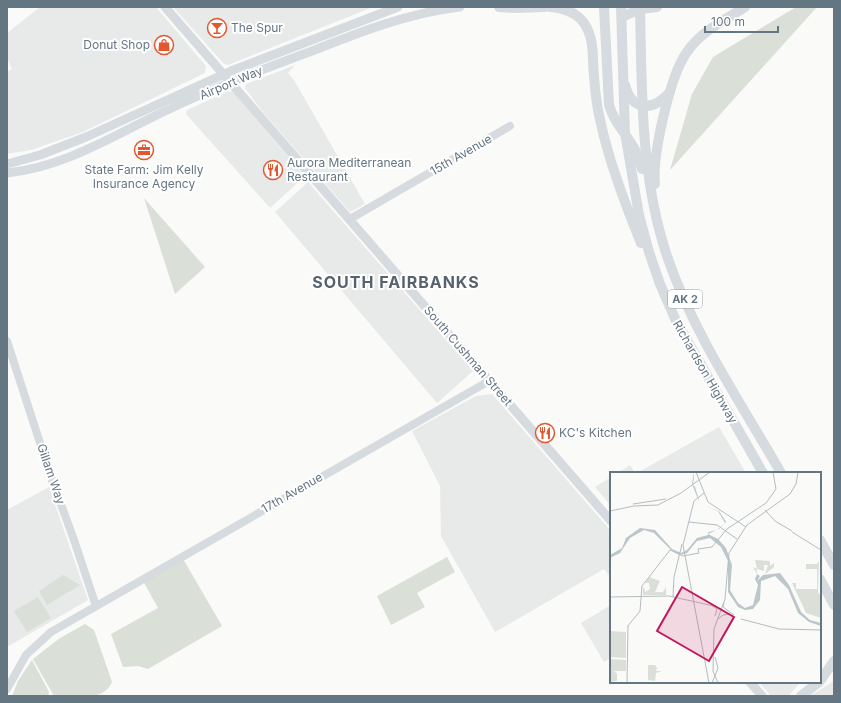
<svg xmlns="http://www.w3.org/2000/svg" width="841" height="703" viewBox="0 0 841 703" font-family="Inter,sans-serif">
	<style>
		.built { fill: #e8e9e9 }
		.green { fill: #dadfd7 }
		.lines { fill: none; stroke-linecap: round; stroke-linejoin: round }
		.secondary { stroke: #d6dbdf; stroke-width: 8 }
		.primary { stroke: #d6dbdf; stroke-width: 9 }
		.highway { stroke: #d6dbdf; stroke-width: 10 }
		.labels { text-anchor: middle; stroke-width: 4; stroke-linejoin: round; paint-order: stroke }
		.shield { fill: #fff; stroke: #939fa8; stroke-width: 1 }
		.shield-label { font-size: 11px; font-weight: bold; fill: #657683 }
		.poi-label { font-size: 12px; fill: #657683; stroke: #fff; text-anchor: start }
		.street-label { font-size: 12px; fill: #657683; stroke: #fff }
		.district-label { font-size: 16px; font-weight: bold; letter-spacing: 1px; fill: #57646e; stroke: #fff }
		.inset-road { fill: none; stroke: #b5bdc2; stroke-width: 1 }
		.view { fill: #c2185b; fill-opacity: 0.15; stroke: #c2185b; stroke-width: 2 }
		.inset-edge { fill: none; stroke: #657683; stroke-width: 2 }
	</style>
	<rect width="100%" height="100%" fill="#fafaf8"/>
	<path class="built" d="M40 7H156L206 66 205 73 83 132 31 150 7 154V72L12 69 7 58V33Z
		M173 7H373L228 65 224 64Z
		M295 65 288 73 294 80 365 204 350 212 262 111 245 88 246 84Z
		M229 91 234 93 305 176 270 208 186 114 187 110Z
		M308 182 473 371 437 403 275 212Z
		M492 394 611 531V578L604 569 495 632 441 536 440 486 412 431 476 396Z
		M719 427 746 473H637Z
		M630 465 635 473H618Z
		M611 477V506L595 487Z
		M49 487 88 600 7 647V510Z
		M611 605V658L604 662 581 623Z
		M834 681V696H810Z
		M759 682H800L789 696 770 695Z"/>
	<path class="green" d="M796 7H817L670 170 692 94 713 57Z
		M144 198 205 267 175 294Z
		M182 557 222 626 148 669 138 666 123 667 111 634 158 608 142 579Z
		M447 557 455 572 417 593 425 607 391 625 377 596Z
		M63 575 80 585 47 605 39 591Z
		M38 597 51 618 27 632 14 611Z
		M85 624 94 630 112 682C103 703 73 696 54 696L33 659 60 638Z
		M32 660 49 692 48 696H12L18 681Z"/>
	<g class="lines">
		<path class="secondary" d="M350 219 510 126
			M7 341 52 480 73 537 96 606
			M7 689 26 655 51 632 489 381"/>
		<path class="primary" d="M165 7 611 521
			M7 164 40 155 86 137 231 71 398 7
			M7 173C64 167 111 137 161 113 210 89 261 70 312 51 360 32 408 13 460 7
			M750 682 762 696"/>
		<path class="highway" d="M499 7 514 8 544 7
			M550 7C562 8 576 12 584 23 595 39 592 58 594 76 595 92 597 108 601 124 610 165 625 204 641 243
			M604 7 609 105C616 130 636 140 642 169
			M621 7 625 133 639 215 649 252 660 284 676 321 763 473
			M640 7C642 91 640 175 667 256 693 333 741 403 781 473
			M622 17 640 9 657 7
			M625 85C632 112 654 111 670 92
			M655 184C652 156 670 75 687 52 700 32 725 20 745 7
			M820 540 834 565
			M820 579 834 605
			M820 681 834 661
			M801 696 819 682"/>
	</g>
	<defs>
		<g id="bar-ring" transform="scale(1)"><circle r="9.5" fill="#fff" stroke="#e4572e" stroke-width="1.5"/><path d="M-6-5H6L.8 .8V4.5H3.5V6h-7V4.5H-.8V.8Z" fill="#e4572e"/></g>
		<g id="shop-ring" transform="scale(1)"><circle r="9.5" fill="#fff" stroke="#e4572e" stroke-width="1.5"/><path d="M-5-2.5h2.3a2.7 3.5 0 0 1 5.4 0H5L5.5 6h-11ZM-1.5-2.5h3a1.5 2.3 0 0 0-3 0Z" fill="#e4572e"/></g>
		<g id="office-ring" transform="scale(1)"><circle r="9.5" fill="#fff" stroke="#e4572e" stroke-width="1.5"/><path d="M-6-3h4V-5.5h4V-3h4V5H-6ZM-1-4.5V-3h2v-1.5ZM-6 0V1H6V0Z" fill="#e4572e"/></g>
		<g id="restaurant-ring" transform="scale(1)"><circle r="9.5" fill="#fff" stroke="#e4572e" stroke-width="1.5"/><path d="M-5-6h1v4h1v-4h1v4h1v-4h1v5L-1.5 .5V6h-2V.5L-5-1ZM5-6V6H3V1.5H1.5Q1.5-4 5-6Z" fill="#e4572e"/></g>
	</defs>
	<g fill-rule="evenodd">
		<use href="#bar-ring" x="217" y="28"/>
		<use href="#shop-ring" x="164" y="45"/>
		<use href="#office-ring" x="144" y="150"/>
		<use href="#restaurant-ring" x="273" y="170"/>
		<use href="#restaurant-ring" x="545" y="433"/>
	</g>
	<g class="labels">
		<rect class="shield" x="668" y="290" width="34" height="18" rx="3"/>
		<g class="shield-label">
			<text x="685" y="303">AK 2</text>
		</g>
		<g class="poi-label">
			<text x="231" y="32">The Spur</text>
			<text x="150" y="49" text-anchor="end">Donut Shop</text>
			<text x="287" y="167">Aurora Mediterranean<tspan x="287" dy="14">Restaurant</tspan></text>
			<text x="144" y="174" text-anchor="middle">State Farm: Jim Kelly<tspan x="144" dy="14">Insurance Agency</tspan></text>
			<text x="559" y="437">KC's Kitchen</text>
		</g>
		<g class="street-label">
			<text transform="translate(231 83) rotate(-23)" y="4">Airport Way</text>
			<text transform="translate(461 155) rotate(-30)" y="4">15th Avenue</text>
			<text transform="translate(468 356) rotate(49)" y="4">South Cushman Street</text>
			<text transform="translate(705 372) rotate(60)" y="4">Richardson Highway</text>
			<text transform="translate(51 474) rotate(71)" y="4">Gillam Way</text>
			<text transform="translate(292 493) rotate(-30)" y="4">17th Avenue</text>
		</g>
		<g class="district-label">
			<text x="396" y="288">SOUTH FAIRBANKS</text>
		</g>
	</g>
	<g transform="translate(610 472)">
		<rect width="211" height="211" fill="#fafaf8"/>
		<path d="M145 88 160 89V94L164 91V95L155 102 158 93H154V99L147 97V102L143 95 147 97ZM209 89 208 121 211 123V146L196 141 182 111H186V117H207V94V97H196V92H207ZM39 105 50 109 45 120H53L56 115V123H33V117L34 115 35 120 40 117 39 111H35ZM0 159 16 160V186L0 185ZM0 187 16 188V199H4L7 202V209L0 210ZM38 193H45L47 196 46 199H52L46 201 45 209 38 208Z" fill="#dadfd7"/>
		<path d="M84 0V5L83 13 85 15 89 28 95 34 109 39 116 50 109 57 98 62 108 67 116 76 122 93 120 118 128 131 135 136 143 133 148 113 145 107 147 102 150 104 147 109 153 103 170 101 179 113 191 140 200 148 211 151V154L199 150 188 141 178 117 165 104 151 109 150 128 143 137 135 138 128 135 118 120V89L111 75 100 66 87 69 77 81 70 83 61 78 44 61 34 58 20 66 10 81 0 86V83L12 76 16 66 30 56 45 58 62 77 71 81 77 78 87 66 98 63V61L99 60 107 58 115 51 108 39 95 34 88 27 82 12Z" fill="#bbc7cb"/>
		<path class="inset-road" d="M86 0 98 30 136 55M94 21 84 29 73 73 99 211M23 32 56 27M155 38 165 49 182 59M0 39 24 34 48 33 71 21 100 0M79 50 107 53 127 67M182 60 211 78M0 125 59 124 104 134M63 125 64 105 72 72M114 131 113 135 124 143M101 133 107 137 105 144M108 147 113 143 120 142M131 147 169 157 211 158M17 155 30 139 32 114 60 78 73 84 89 81 88 77 102 75 117 57 156 31 166 17 163 0M17 211 18 154M102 211 108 196 105 185M108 211 103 199 104 157 115 127 119 81 137 53 180 22 186 12 188 0"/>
		<path class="view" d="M72 115 124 145 99 189 47 159Z"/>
		<rect width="211" height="211" class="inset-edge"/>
	</g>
	<rect width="841" height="703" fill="none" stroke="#657683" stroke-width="16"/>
	<path d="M705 26v6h73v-6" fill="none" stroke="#657683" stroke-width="2"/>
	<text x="711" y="26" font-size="12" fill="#657683" stroke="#ffffff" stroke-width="3" paint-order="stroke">100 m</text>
</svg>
